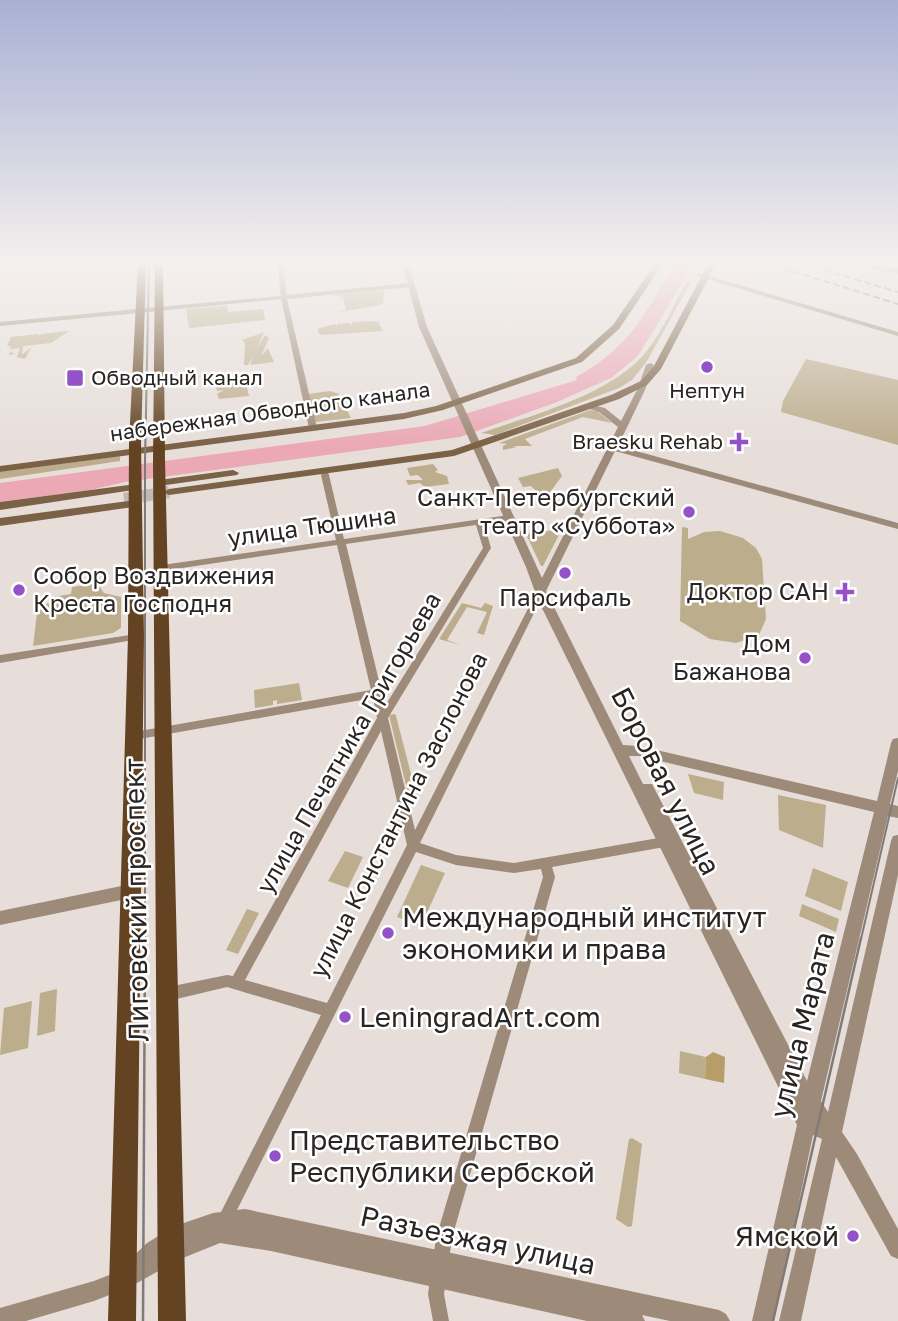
<svg xmlns="http://www.w3.org/2000/svg" width="898" height="1321" viewBox="0 0 898 1321" font-family="'Golos Text',sans-serif">
	<style>
		.green { fill: #bcad8d }
		.forest { fill: #b79e69 }
		.water { fill: #eaa9b5 }
		.lines { fill: none; stroke-linecap: round; stroke-linejoin: round }
		.secondary-tunnel { stroke: #c1b9b6; stroke-width: 12; stroke-dasharray: 12 6; stroke-linecap: butt }
		.minor { fill: #9d8a78; fill-rule: evenodd }
		.tertiary { fill: #9d8a78; fill-rule: evenodd }
		.secondary { fill: #7b6146; fill-rule: evenodd }
		.primary { fill: #634321; fill-rule: evenodd }
		.tram-far1 { stroke: #817b78; stroke-width: 2 }
		.tram { stroke: #817b78; stroke-width: 2.5 }
		.rail { stroke: #817b78; stroke-width: 2; stroke-dasharray: 7 3.5; stroke-linecap: butt }
		.poi-dot { fill: #9352c7; stroke: #fff; stroke-width: 2.5 }
		.labels { text-anchor: middle; stroke-width: 5; stroke-linejoin: round; paint-order: stroke }
		.far-poi-label { font-size: 21px; fill: #292524; stroke: #fff; text-anchor: start }
		.far-street-label { font-size: 21px; fill: #292524; stroke: #fff }
		.poi-label { font-size: 24px; fill: #292524; stroke: #fff; text-anchor: end }
		.street-label { font-size: 24px; fill: #292524; stroke: #fff }
		.near-street-label { font-size: 28px; fill: #292524; stroke: #fff }
		.near-poi-label { font-size: 28px; fill: #292524; stroke: #fff; text-anchor: start }
	</style>
	<rect width="100%" height="100%" fill="#e7deda"/>
	<path class="green" d="M687 281 691 282 647 361 632 380 619 388 495 435 481 433C532 415 611 395 646 352 663 331 674 304 687 281Z
		M384 290 383 303 380 305 334 313 346 310 343 297 332 295Z
		M227 306 228 312 263 309 265 320 189 328 186 309Z
		M378 321 383 331 320 335 317 329 335 324 337 327V324L350 323 352 326V322Z
		M69 331 51 343 23 346 22 354 31 348 25 359 17 357 20 348 11 349 10 352 16 354 9 355 11 346H7L11 337 39 334V337L41 334Z
		M264 332 257 348 265 335 269 338 261 356 268 348 274 362 250 365 254 355 248 365H244L245 343 242 340Z
		M806 359 898 380V445L781 412 783 401Z
		M244 376 249 396 219 399 217 394 224 390 217 391 216 384 231 377Z
		M330 391 339 394 351 418 315 422 308 394Z
		M590 410 597 411 612 423 583 417 525 439 532 446H512L517 447 503 450V446L507 444 499 443Z
		M120 456V461L0 479V472Z
		M433 464 438 470 435 472 447 476 449 484 425 487 420 483 408 485 406 480H423L418 475 410 476 407 468Z
		M558 468 562 476 548 495 539 494 531 486 523 487 518 478Z
		M682 527 688 528V539L704 532 720 531 743 538 756 548 762 559 766 619 759 635 736 643 710 639 680 621Z
		M562 529 543 566H541L526 534Z
		M97 583 104 593 121 597V628L113 633 33 646 38 605 52 603 53 597 71 594 72 587Z
		M462 603 481 608 485 603 493 606 484 635 477 633 487 612 467 607 447 640 460 645 439 639Z
		M299 683 302 700 277 704V700L273 701V705L255 708 254 690Z
		M395 714 396 716 417 797 409 798 389 715Z
		M688 774 724 782 723 800 694 793Z
		M778 795 826 805 823 848 779 830Z
		M345 851 363 857 348 888 328 881Z
		M421 865 445 873 421 926 397 917Z
		M813 868 848 882 841 911 805 896Z
		M802 904 839 919 836 932 799 916Z
		M247 909 259 913 238 954 226 950Z
		M57 989 55 1031 37 1036 40 993Z
		M32 1001 28 1048 0 1055 4 1008Z
		M680 1051 706 1057 705 1079 679 1073Z
		M632 1138 642 1144 632 1226 628 1227 616 1219 629 1139Z"/>
	<path class="forest" d="M713 1052 725 1057 724 1083 705 1079 706 1057Z"/>
	<path class="water" d="M676 262H695L638 356 611 378 557 402 460 437 125 482 90 490 0 502V483L425 426 577 380 576 377C632 346 644 314 676 262Z"/>
	<g class="lines">
		<path class="secondary-tunnel" d="M124 499 169 492"/>
		<path class="minor" d="M277 262H283L286 295 411 283 414 285 411 287 287 299 317 428 313 430 309 428 281 299 158 311 155 309 158 307 281 296Z
			M854 262H863L898 268V272Z
			M699 273 898 332V336L697 276 696 275Z
			M322 473H328L329 475 344 539 509 515 513 518 509 521 484 524 491 548 388 718 415 830 538 589 542 586 546 589 420 843 456 855 514 863 670 836 674 837 676 841 674 845 670 846 552 867 555 877 452 1238 444 1294 449 1321H433L428 1294 436 1238 543 877 541 869 514 873 456 865 416 852 230 1224 225 1227 220 1224 217 1219 220 1214 321 1015 227 987 168 1001 163 999 161 994 163 989 168 987 227 975 233 976 377 718 373 698 134 740 130 739 129 736 130 733 134 732 371 690 337 545 162 571 158 568 162 565 336 540 321 475ZM476 525 483 548 385 706 346 544ZM381 731 407 845 327 1003 245 980Z
			M136 634 141 637 139 639 0 663V655Z"/>
		<path class="tertiary" d="M402 262H408L427 327 542 578 618 427 599 412 584 407 588 404 605 408 621 421 637 390 646 365 650 363 654 365 645 390 618 446 898 523V529L615 451 546 591 623 745 639 746 877 801 891 743 893 739 898 738V771L890 804 898 806V818L888 816 821 1101 828 1112 891 841 893 836 898 835V875L842 1132 857 1154 898 1229V1259L891 1256 836 1157 801 1321H779L822 1139 813 1135 774 1321H752L797 1125 538 600 526 567 419 327ZM629 756H639L874 812 807 1081 652 784H643Z
			M844 262H855L898 270V274L847 264Z
			M158 307H161V311L0 326V322Z
			M131 884 136 886 139 891 136 896 131 898 0 925V911Z
			M245 1209 719 1310 726 1314 730 1321H670L642 1315 645 1321H587L271 1251 220 1243 178 1260 130 1287 94 1301 26 1321H0V1308L94 1281 117 1272 147 1243 175 1226 213 1213Z"/>
		<path class="secondary" d="M656 262H664L619 329 582 362 443 410 404 419 0 472V466L404 413 436 406 576 358 613 325Z
			M709 262H717L661 369 647 385 619 399 454 456 169 495 163 492 169 489 452 450 611 395 641 381 654 366Z
			M233 470 239 473 237 475 159 486 153 483 159 480Z
			M136 484 140 485V489L0 510V502Z
			M136 500 140 502V506L0 526V518Z"/>
		<path class="primary" d="M138 262H146L141 443 144 637 136 1321H108L128 637 129 443Z
			M155 262H163L165 460 186 1321H158L153 460Z"/>
		<path class="tram-far1" d="M145 939V462L149 262
			M861 939 898 778"/>
		<path class="tram" d="M143 1321 145 938
			M773 1321 861 938"/>
		<path class="rail" d="M763 262 898 304
			M806 262 834 270
			M824 270 898 292"/>
	</g>
	<linearGradient id="sky" x2="0" y2="1"><stop stop-color="#a9b0d4"/><stop offset="0.59" stop-color="#f4f0ee"/><stop offset="1" stop-color="#f4f0ee" stop-opacity="0"/></linearGradient>
	<rect width="898" height="446" fill="url(#sky)"/>
	<g class="poi-dot">
		<circle cx="707" cy="367" r="7"/>
		<rect x="66" y="369" width="18" height="18" rx="3.5"/>
		<path d="M735.5 431.5h7v7h7v7h-7v7h-7v-7h-7v-7h7z"/>
		<circle cx="689" cy="512" r="7"/>
		<circle cx="565" cy="573" r="7"/>
		<circle cx="19" cy="590" r="7"/>
		<path d="M841.5 581.5h7v7h7v7h-7v7h-7v-7h-7v-7h7z"/>
		<circle cx="805" cy="658" r="7"/>
		<circle cx="388" cy="933" r="7"/>
		<circle cx="345" cy="1017" r="7"/>
		<circle cx="275" cy="1156" r="7"/>
		<circle cx="853" cy="1236" r="7"/>
	</g>
	<g class="labels">
		<g class="far-poi-label">
			<text x="91" y="385">Обводный канал</text>
			<text x="707" y="398" text-anchor="middle">Нептун</text>
			<text x="723" y="449" text-anchor="end">Braesku Rehab</text>
		</g>
		<g class="far-street-label">
			<text transform="translate(270 412) rotate(-8)" y="7">набережная Обводного канала</text>
		</g>
		<g class="poi-label">
			<text x="675" y="506">Санкт-Петербургский<tspan x="675" dy="28">театр «Суббота»</tspan></text>
			<text x="33" y="584" text-anchor="start">Собор Воздвижения<tspan x="33" dy="28">Креста Господня</tspan></text>
			<text x="829" y="600">Доктор САН</text>
			<text x="565" y="606" text-anchor="middle">Парсифаль</text>
			<text x="791" y="652">Дом<tspan x="791" dy="28">Бажанова</tspan></text>
		</g>
		<g class="street-label">
			<text transform="translate(312 527) rotate(-8)" y="8">улица Тюшина</text>
			<text transform="translate(349 743) rotate(-60)" y="8">улица Печатника Григорьева</text>
			<text transform="translate(399 815) rotate(-63)" y="8">улица Константина Заслонова</text>
		</g>
		<g class="near-street-label">
			<text transform="translate(666 781) rotate(63)" y="10">Боровая улица</text>
			<text transform="translate(136 900) rotate(-91)" y="10">Лиговский проспект</text>
			<text transform="translate(802 1025) rotate(-76)" y="10">улица Марата</text>
			<text transform="translate(478 1240) rotate(12)" y="10">Разъезжая улица</text>
		</g>
		<g class="near-poi-label">
			<text x="402" y="927">Международный институт<tspan x="402" dy="32">экономики и права</tspan></text>
			<text x="359" y="1027">LeningradArt.com</text>
			<text x="289" y="1150">Представительство<tspan x="289" dy="32">Республики Сербской</tspan></text>
			<text x="839" y="1246" text-anchor="end">Ямской</text>
		</g>
	</g>
</svg>
